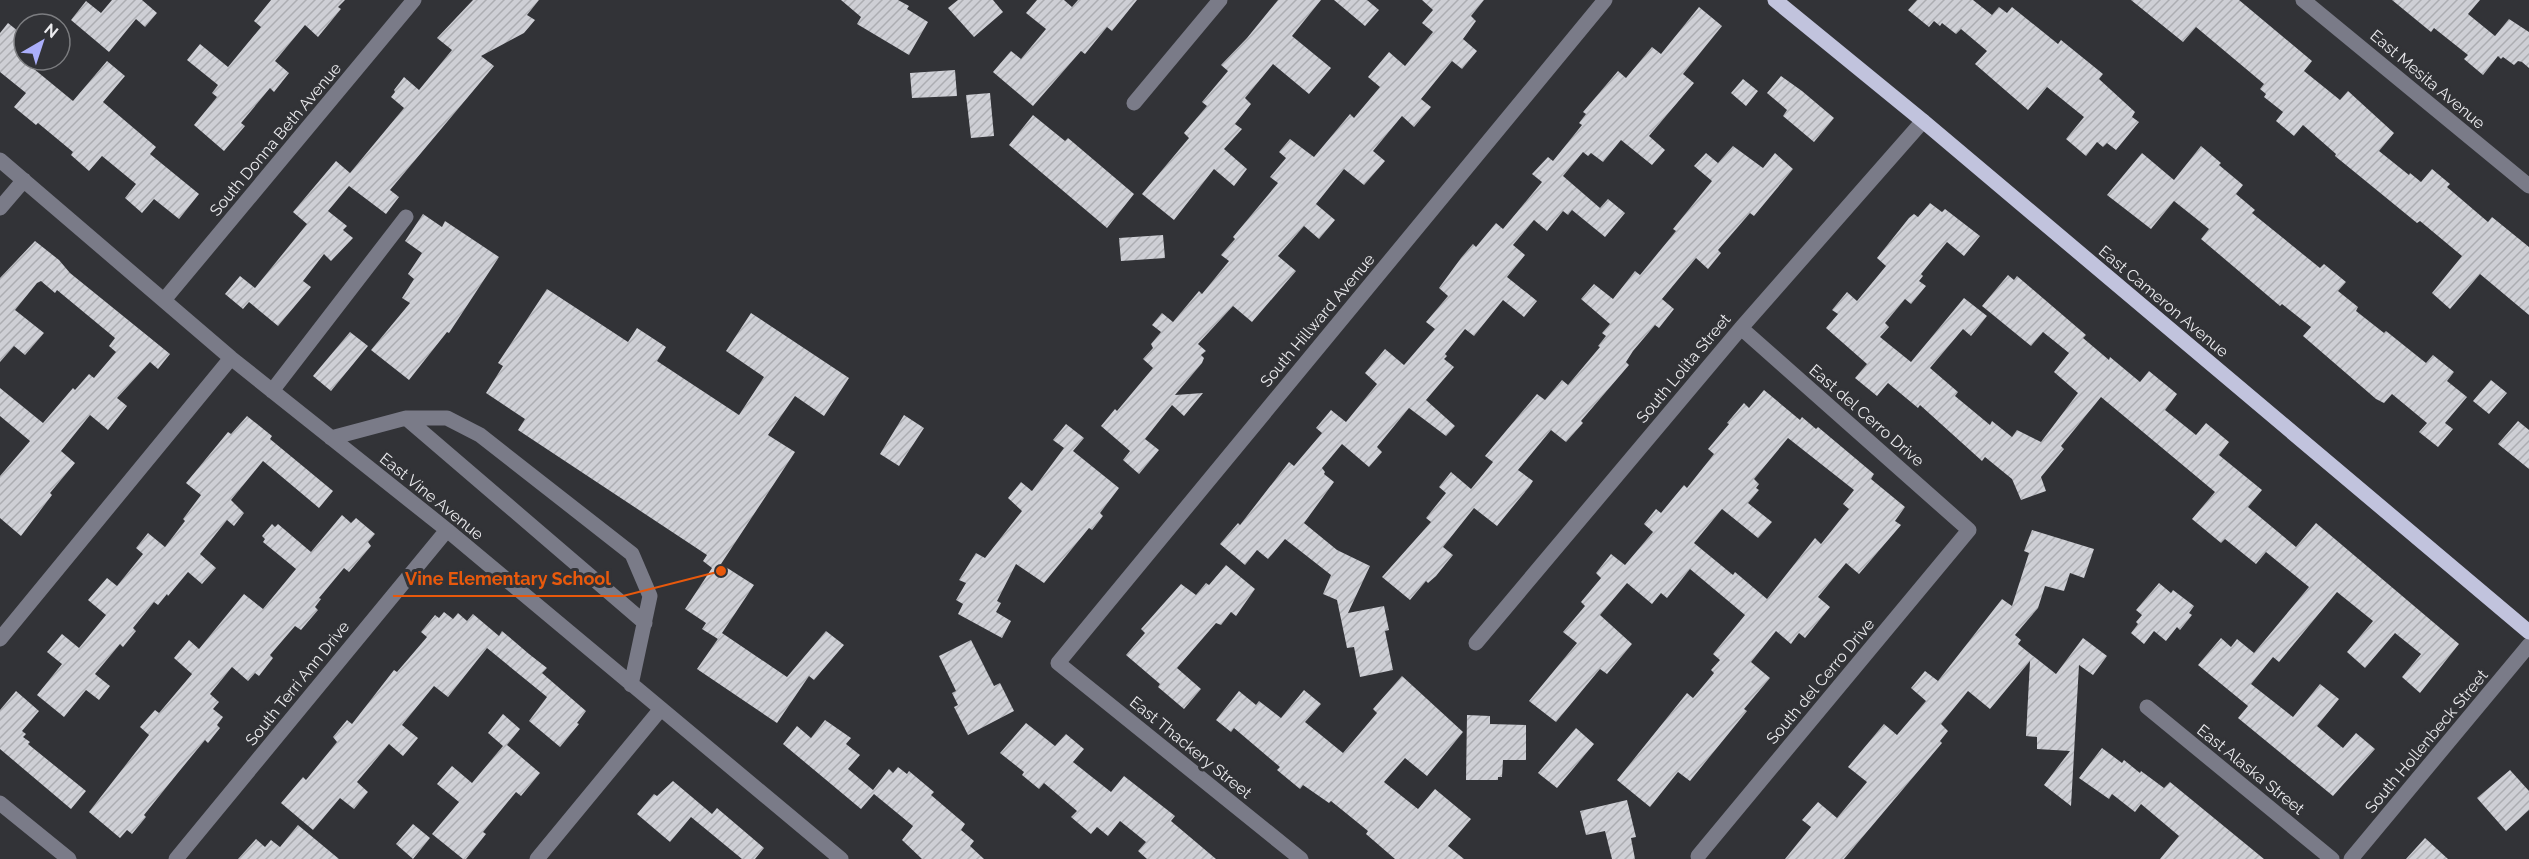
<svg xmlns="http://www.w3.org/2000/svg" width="2529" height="859" viewBox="0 0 2529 859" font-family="Raleway,sans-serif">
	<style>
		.building { fill: url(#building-hatch); fill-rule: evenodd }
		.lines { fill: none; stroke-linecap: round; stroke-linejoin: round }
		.minor { stroke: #7a7b88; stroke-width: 15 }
		.major { stroke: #c1c3dd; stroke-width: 15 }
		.labels { text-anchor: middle; stroke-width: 6; stroke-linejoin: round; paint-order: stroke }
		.street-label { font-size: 16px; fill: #ebebee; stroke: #323337 }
		.leader { fill: none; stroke: #e8590c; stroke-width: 2 }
		.callout-dot { fill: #e8590c; stroke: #323337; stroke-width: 2 }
		.callout-label { font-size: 18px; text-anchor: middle; font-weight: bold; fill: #e8590c; stroke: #323337; stroke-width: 6; stroke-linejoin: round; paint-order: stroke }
	</style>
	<defs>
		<pattern id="building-hatch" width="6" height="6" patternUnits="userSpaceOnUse" patternTransform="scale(1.5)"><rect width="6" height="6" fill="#cecfd5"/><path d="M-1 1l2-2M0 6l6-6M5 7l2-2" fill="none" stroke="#acadb2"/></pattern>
	</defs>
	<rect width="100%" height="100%" fill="#323337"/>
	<path class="building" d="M112 0H142L157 13 145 27 136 19 109 52 71 20 86 1 101 13Z
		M271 0H345L338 7 341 9 318 37 305 25 275 61 289 73 274 92 270 88 241 123 245 126 224 151 194 125 217 97 212 93 218 85 187 60 200 44 228 67 261 27 254 21Z
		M473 0H539L527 15 535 20 524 33 481 56 494 66 390 190 399 197 386 214 349 186 328 211 347 226 343 230 353 238 331 261 324 254 303 281 311 287 278 326 249 302 243 309 225 294 240 276 255 288 307 224 293 212 336 161 350 173 404 108 391 97 395 92 394 90 404 77 419 90 452 50 437 38Z
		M841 0H898L909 6 907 9 928 22 909 55 857 24 861 17Z
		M958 0H993L1003 12 974 37 948 8Z
		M1037 0H1064L1072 7 1078 0H1137L1112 31 1107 27 1085 54 1081 51 1033 106 993 72 1011 51 1021 59 1046 29 1026 13Z
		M1278 0H1321L1292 36 1331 68 1309 94 1273 64 1245 98 1251 104 1235 124 1242 129 1224 149 1247 169 1234 186 1214 169 1174 220 1142 194 1189 138 1184 133 1207 106 1202 102 1228 71 1221 65 1247 38Z
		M1334 0H1367L1379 10 1365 26Z
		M1422 0H1484L1471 16 1476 21 1463 39 1477 51 1462 69 1452 61 1421 99 1431 107 1414 127 1402 116 1373 151 1385 161 1364 185 1344 169 1316 204 1335 220 1319 239 1304 226 1278 256 1296 271 1252 322 1233 306 1198 344 1206 351 1201 355 1204 358 1202 363 1175 395 1203 393 1184 416 1172 405 1145 439 1159 450 1139 474 1123 460 1130 451 1101 426 1115 409 1117 411 1153 368 1143 359 1153 348 1151 344 1161 332 1152 325 1162 313 1173 322 1199 291 1202 294 1229 261 1221 255 1235 239 1233 237 1278 183 1270 177 1286 158 1279 152 1290 139 1314 157 1350 114 1354 118 1380 87 1368 77 1389 52 1405 66 1433 32 1422 23 1433 10Z
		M1917 0H1973L1992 15 1999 7 2007 13 2012 7 2058 44 2061 40 2103 74 2099 79 2135 112 2132 117 2139 122 2116 150 2107 143 2103 147 2097 142 2086 156 2066 139 2084 117 2047 87 2028 110 1975 64 1987 51 1961 29 1956 34 1942 23 1940 26 1934 21 1929 27 1908 10Z
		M2131 0H2239L2312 61 2304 71 2340 100 2348 91 2394 133 2379 151 2409 175 2410 173 2421 182 2432 169 2450 184 2447 187 2488 222 2492 217 2529 247V315L2480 274 2450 309 2432 293 2462 256 2420 221 2417 223 2335 156 2336 154 2303 125 2294 136 2276 121 2283 112 2264 97 2266 94 2260 89 2264 84 2196 27 2183 42Z
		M2392 0H2480L2468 14 2495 36 2509 19 2529 32V68L2522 62 2518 61 2514 65 2503 57 2501 59 2498 56 2483 75 2464 59 2468 55 2434 28 2431 32Z
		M1699 7 1722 26 1683 74 1694 83 1649 136 1665 150 1652 165 1621 140 1603 162 1591 153 1588 156 1583 152 1563 176 1600 208 1608 199 1625 213 1605 237 1572 210 1568 215 1563 211 1547 231 1534 220 1513 245 1525 255 1507 277 1537 301 1524 317 1503 300 1474 336 1465 329 1445 354 1447 356 1444 359 1454 367 1426 400 1455 426 1446 436 1409 408 1377 447 1382 452 1369 467 1342 444 1322 468 1325 472 1324 474 1334 482 1304 523 1337 550 1370 566 1348 613 1384 606 1389 630 1385 631 1393 670 1360 677 1354 647 1347 648 1337 600 1323 594 1331 575 1285 539 1268 559 1257 550 1245 565 1220 544 1238 523 1240 525 1289 462 1294 466 1322 433 1316 428 1331 410 1346 422 1377 384 1365 373 1385 349 1404 365 1435 329 1426 322 1448 296 1439 288 1461 258 1473 244 1476 247 1496 223 1503 229 1542 182 1532 174 1548 157 1553 161 1582 125 1579 123 1586 114 1583 112 1618 71 1626 78 1652 47 1661 54Z
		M8 23 24 36V60H41L34 69 73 101 107 61 125 76 103 102 156 147 150 154 199 194 179 219 154 199 142 213 125 198 136 184 102 156 89 171 71 155 73 152 38 123 36 125 14 107 26 93 0 72V33Z
		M955 70 957 96 912 98 910 73Z
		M1781 76 1802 91 1834 118 1814 142 1783 116 1787 110 1767 93Z
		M1743 79 1758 91 1746 106 1731 93Z
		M990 93 994 136 971 138 966 95Z
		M1033 115 1065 141 1068 138 1134 194 1107 228 1009 145Z
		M1733 146 1763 168 1775 153 1793 169 1754 216 1750 213 1718 250 1721 253 1708 269 1696 258 1662 299 1674 309 1659 328 1655 325 1633 351 1626 362 1629 365 1581 421 1583 423 1566 442 1551 430 1518 470 1533 481 1529 487 1497 526 1474 508 1443 547 1453 555 1436 576 1428 583 1426 581 1410 600 1382 577 1431 522 1426 518 1446 493 1439 487 1451 472 1471 489 1493 462 1485 456 1537 394 1545 400 1562 380 1568 385 1600 347 1598 346 1606 336 1602 333 1610 324 1581 299 1594 284 1613 299 1635 271 1640 275 1676 231 1673 229 1712 181 1694 166 1706 153 1718 163Z
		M2201 146 2221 163 2219 165 2243 185 2236 194 2255 210 2252 213 2320 268 2324 264 2346 282 2338 291 2358 307 2356 311 2384 333 2386 331 2426 363 2433 355 2454 372 2447 381 2467 397 2445 423 2453 429 2438 447 2419 432 2427 423 2392 394 2384 403 2376 399 2303 336 2311 327 2282 304 2280 306 2201 239 2209 229 2174 201 2151 229 2107 195 2142 153 2174 180Z
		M1930 203 1942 212 1945 209 1980 236 1964 256 1947 242 1921 274 1923 276 1919 281 1926 286 1911 304 1905 299 1885 323 1889 327 1880 337 1911 362 1964 298 1987 316 1971 336 1963 329 1930 368 1958 392 1955 396 1990 425 1992 421 2012 437 2017 430 2041 442 2078 393 2054 372 2069 353 2043 332 2031 346 1982 306 2008 275 2014 280 2017 276 2086 335 2083 338 2109 360 2110 357 2140 382 2149 371 2177 394 2165 410 2196 435 2206 423 2229 442 2219 455 2262 490 2248 507 2296 547 2316 523 2459 644 2420 693 2402 677 2421 654 2395 633 2365 668 2347 652 2373 621 2337 592 2279 662 2273 657 2251 684 2293 717 2320 684 2339 699 2317 726 2343 748 2356 733 2375 749 2333 796 2238 718 2248 706 2198 665 2221 638 2231 647 2237 639 2254 653 2309 587 2266 552 2256 564 2225 539 2221 543 2192 519 2215 492 2101 397 2061 446 2064 449 2041 477 2046 491 2021 500 2012 479 1985 457 1982 461 1920 405 1918 408 1888 383 1877 396 1855 378 1867 364 1826 328 1838 314 1832 310 1847 292 1857 301 1886 266 1877 258 1909 218 1914 214 1918 217Z
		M423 214 442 227 445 221 499 257 449 333 447 332 409 380 371 350 410 303 402 298 414 279 408 274 422 253 405 241Z
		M1163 235 1165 258 1121 261 1119 238Z
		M35 241 59 260 70 273 170 354 158 369 150 362 117 398 127 406 108 430 90 415 61 451 75 463 50 493 52 495 21 536 0 518V476L30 441 0 416V388L43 423 73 388 75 390 89 374 94 378 116 352 109 346 115 338 57 290 55 293 41 281 37 283 15 310 44 333 25 355 14 346 0 362V278Z
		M547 289 628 342 637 328 666 347 657 361 739 415 764 377 726 351 751 313 849 378 824 416 795 396 768 435 795 452 721 564 754 585 718 639 702 629 706 623 685 609 712 568 703 561 707 555 518 430 525 419 486 393 503 366 498 363Z
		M350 332 368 346 331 391 313 376Z
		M2491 380 2507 393 2489 414 2473 401Z
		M1764 390 1800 420 1802 417 1816 429 1818 427 1874 474 1871 479 1905 507 1895 521 1901 525 1859 574 1846 563 1818 597 1830 607 1805 638 1799 633 1791 644 1776 631 1751 662 1770 678 1744 709 1747 711 1690 781 1678 772 1650 807 1617 780 1687 693 1693 698 1714 673 1711 670 1720 660 1713 654 1745 615 1690 569 1667 598 1661 593 1652 604 1627 583 1600 615 1632 644 1607 674 1600 669 1556 722 1529 701 1577 643 1563 632 1585 606 1581 602 1601 578 1596 573 1611 554 1625 565 1653 532 1644 524 1656 509 1661 513 1684 485 1687 488 1714 454 1708 449 1729 424 1727 423 1744 403 1749 408ZM1788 438 1854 490 1843 504 1849 509 1821 544 1815 538 1767 599 1735 572 1733 575 1694 543 1722 509 1758 538 1772 522 1748 503 1759 490 1756 488 1759 484 1754 479Z
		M904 415 924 428 899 466 880 454Z
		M247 416 272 436 270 439 333 491 319 508 263 461 231 500 244 513 234 526 227 520 200 554 216 568 202 584 188 572 168 596 167 594 158 605 154 602 133 628 136 631 123 647 120 644 95 674 110 686 99 700 86 690 64 717 37 695 62 664 47 652 62 634 79 648 106 615 88 600 107 578 117 586 143 554 136 548 148 533 165 547 185 521 183 519 201 495 186 483 228 432 231 434Z
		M2518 421 2529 430V469L2498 444Z
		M1066 424 1084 438 1073 451 1119 488 1100 513 1103 516 1092 530 1089 528 1044 583 1016 564 997 601 1001 603 996 612 1011 621 1002 638 958 614 963 604 956 600 966 583 959 580 976 553 985 558 1022 511 1008 498 1021 482 1032 491 1064 448 1053 440Z
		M342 515 351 523 356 518 375 534 368 542 371 546 349 572 344 568 319 598 321 599 315 607 318 610 301 630 295 626 270 655 273 658 259 676 255 673 248 681 232 667 210 694 219 702 213 709 223 717 217 725 220 728 208 743 205 740 177 774 144 815 146 817 132 834 127 830 120 838 89 812 149 735 140 727 155 710 159 713 192 674 174 658 189 640 199 649 244 594 263 609 296 569 263 542 265 539 262 536 272 524 275 527 278 524 311 552Z
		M2032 530 2094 549 2084 578 2070 573 2064 591 2045 586 2038 608 2015 635 2021 640 2018 644 2056 674 2083 638 2107 656 2093 675 2079 665 2071 806 2044 785 2070 751 2037 749V737L2026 736 2030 661 1990 709 1968 691 1941 724 1948 731 1940 741 1942 743 1844 859H1785L1811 827 1802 820 1818 802 1837 818 1867 782 1848 767 1884 724 1897 735 1926 701 1911 688 1925 671 1938 681 2002 599 2012 606 2029 553 2024 551Z
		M1226 565 1255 589 1236 616 1231 612 1221 625 1216 623 1177 668 1201 689 1184 709 1158 687 1160 684 1126 655 1145 633 1141 629 1181 584 1196 595 1206 583 1209 585Z
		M2159 583 2171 593 2173 590 2194 606 2189 613 2192 615 2180 630 2177 627 2166 641 2154 631 2144 644 2131 633 2138 624 2136 622 2142 615 2136 610Z
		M444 612 453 619 458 613 467 621 473 614 499 636 502 631 529 654 547 668 542 673 586 711 577 723 579 724 560 747 529 721 547 697 487 648 448 697 434 686 402 725 418 738 403 756 389 744 357 782 368 792 354 809 340 798 313 830 281 803 303 777 306 780 337 742 333 737 347 720 352 724 394 670 397 672 427 637 421 632 435 615 439 618Z
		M826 631 844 645 814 680 809 676 777 723 697 669 722 633 787 677Z
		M971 640 994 686 1000 683 1014 711 968 735 954 707 958 705 952 693 956 691 939 656Z
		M1402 676 1463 732 1427 776 1405 758 1384 782 1418 809 1435 789 1471 819 1448 846 1464 859H1395L1366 834 1368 831 1331 801 1329 803 1303 785 1300 789 1277 770 1280 767 1234 728 1231 732 1216 720 1239 691 1256 705 1259 701 1281 718 1304 690 1321 704 1305 722 1343 753 1377 713 1373 709Z
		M16 691 39 711 22 731 26 734 23 737 30 742 28 744 86 791 71 809 0 749V710Z
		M503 714 520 729 507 745 540 773 521 796 516 792 483 832 486 834 466 859H463L432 834 459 802 437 784 452 766 472 783 503 746 488 733Z
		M1467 715 1490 716V724L1526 725V760H1503L1502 777H1498V780H1466Z
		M825 720 851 738 846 744 860 755 848 769 873 790 889 769 893 773 898 767 907 774 909 771 934 792 931 795 965 824 961 830 974 841 970 846 984 859H922L902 840 913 826 874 794 861 809 783 744 797 726 811 738Z
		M1026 723 1055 746 1066 734 1084 749 1073 762 1111 792 1124 776 1175 816 1171 821 1216 859H1147L1138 851 1146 842 1120 821 1108 836 1097 827 1091 834 1071 817 1077 811 1044 783 1039 789 1022 775 1024 772 1000 753Z
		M1576 728 1594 744 1557 788 1538 773Z
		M2102 748 2122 763 2124 760 2140 773 2141 771 2164 788 2170 782 2264 859H2160L2179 836 2141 804 2135 812 2112 794 2109 799 2079 778Z
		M2510 770 2529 791V810L2506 831 2477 798Z
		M673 781 712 814 717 808 764 848 755 859H742L691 817 670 842 637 814 654 794 657 796Z
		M1627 800 1636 837 1631 838 1635 859H1612L1605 831 1586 835 1580 811Z
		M413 824 430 838 413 859 396 844Z
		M298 825 339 859H238L256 839 265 847 271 840 280 847Z
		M2425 838 2448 859H2406Z"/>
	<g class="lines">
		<path class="minor" d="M2303 0 2529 186
			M1134 103 1220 0
			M0 160 231 358 447 530 841 859
			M0 208 24 180
			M164 300 414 0
			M272 391 406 217
			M406 418 645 623
			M331 438 406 418H447L480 435 632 554 650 596 631 685
			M0 639 231 358
			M1476 643 1741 328 1923 121
			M2147 707 2332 859
			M0 803 69 859
			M1698 856 1969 530 1741 328
			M176 859 447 530
			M537 859 660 710
			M1301 859 1058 663 1605 0
			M2351 859 2529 645"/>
		<path class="major" d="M1775 0 1923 121 2529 632"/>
	</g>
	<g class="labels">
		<g class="street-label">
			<text transform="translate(2428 79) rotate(40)" y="6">East Mesita Avenue</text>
			<text transform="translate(275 139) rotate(-50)" y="6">South Donna Beth Avenue</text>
			<text transform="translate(2164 301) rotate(40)" y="6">East Cameron Avenue</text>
			<text transform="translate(1317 320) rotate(-50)" y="6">South Hillward Avenue</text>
			<text transform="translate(1683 368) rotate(-50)" y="6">South Lolita Street</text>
			<text transform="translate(1867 415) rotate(41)" y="6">East del Cerro Drive</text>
			<text transform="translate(432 496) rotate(39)" y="6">East Vine Avenue</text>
			<text transform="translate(1820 681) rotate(-50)" y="6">South del Cerro Drive</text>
			<text transform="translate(297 683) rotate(-51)" y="6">South Terri Ann Drive</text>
			<text transform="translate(2426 741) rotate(-50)" y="6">South Hollenbeck Street</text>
			<text transform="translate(1191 747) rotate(39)" y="6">East Thackery Street</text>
			<text transform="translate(2251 769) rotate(39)" y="6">East Alaska Street</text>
		</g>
	</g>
	<path class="leader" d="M721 571L623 596H393"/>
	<circle class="callout-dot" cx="721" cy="571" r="6"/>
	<g class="callout-label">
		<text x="508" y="585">Vine Elementary School</text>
	</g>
	<g transform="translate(42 42) rotate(39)"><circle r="28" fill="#323337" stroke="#7c7d80" stroke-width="1.5"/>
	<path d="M0-4.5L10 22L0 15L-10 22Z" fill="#abaffb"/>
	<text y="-9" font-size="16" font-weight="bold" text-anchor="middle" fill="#ebebee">N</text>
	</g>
</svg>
